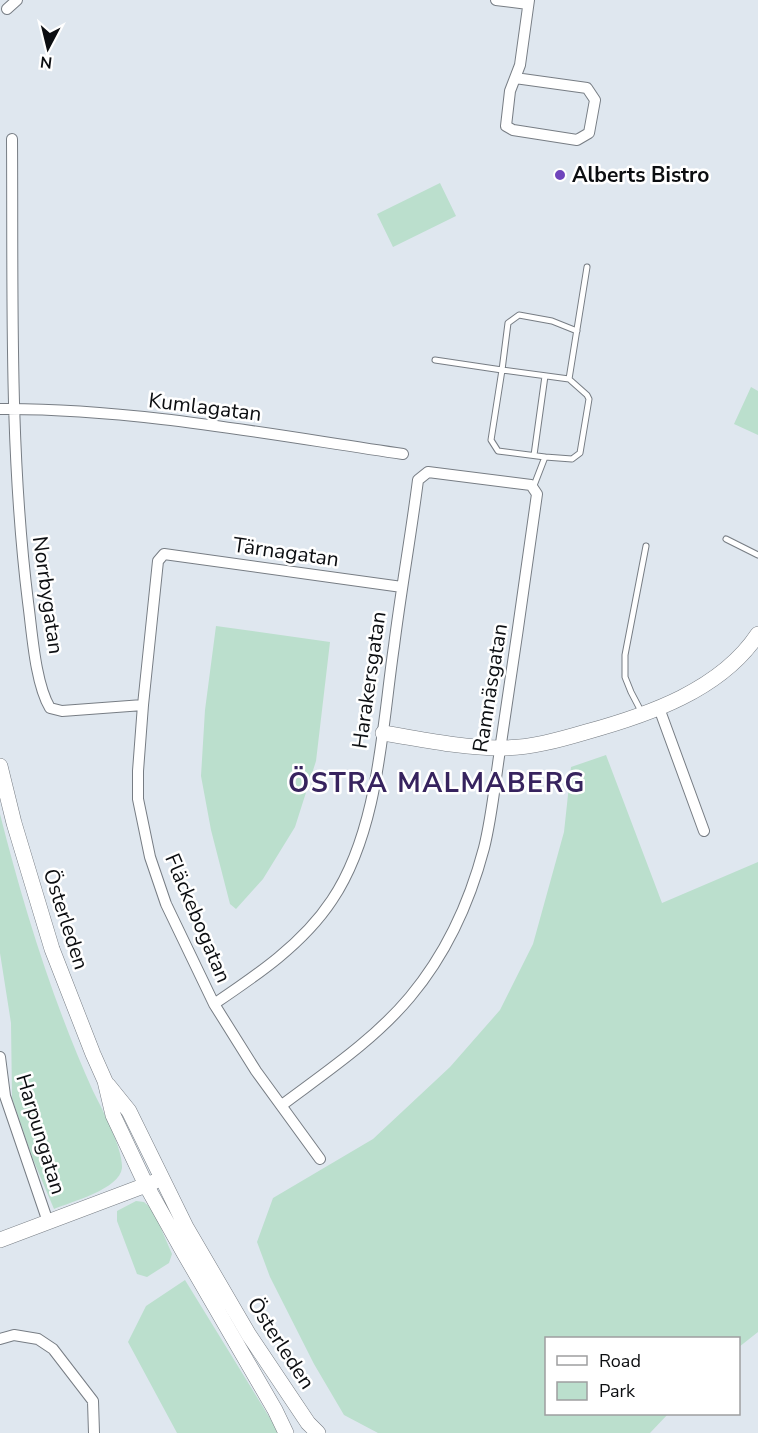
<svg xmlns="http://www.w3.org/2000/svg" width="758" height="1433" viewBox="0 0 758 1433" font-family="'Nunito Sans',sans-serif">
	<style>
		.green { fill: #bbdfcd }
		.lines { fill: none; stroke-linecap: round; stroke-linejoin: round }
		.lane-casing { stroke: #777d84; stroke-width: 7 }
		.street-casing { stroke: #777d84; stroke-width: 12 }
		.secondary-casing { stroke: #777d84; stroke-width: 16 }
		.lane { stroke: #fff; stroke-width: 5 }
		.street { stroke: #fff; stroke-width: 10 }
		.secondary { stroke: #fff; stroke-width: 15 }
		.poi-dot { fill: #6f44bc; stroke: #fff; stroke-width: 2 }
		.labels { text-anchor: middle; stroke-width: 5; stroke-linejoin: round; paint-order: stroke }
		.poi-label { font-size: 21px; font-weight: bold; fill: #0c0e11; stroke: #fff; text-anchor: start }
		.street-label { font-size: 21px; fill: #0c0e11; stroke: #fff }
		.district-label { font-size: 27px; font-weight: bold; letter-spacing: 1.5px; fill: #37235e; stroke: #fff }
	</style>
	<rect width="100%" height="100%" fill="#dfe7ef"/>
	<path class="green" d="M440 183 456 216 393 247 377 214Z
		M751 387 758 391V435L734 424Z
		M216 626 330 642 316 761 295 827 263 879 236 909 230 904 211 830 201 776 205 710Z
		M606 755 662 903 758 862V1332L739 1347 738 1338H546V1414H668L650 1433H378L344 1415 314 1364 270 1277 257 1242 273 1198 373 1139 450 1067 500 1010 533 944 564 832 571 767Z
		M0 814C24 909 53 1002 93 1091 102 1109 123 1148 122 1168 120 1189 71 1202 54 1209L32 1157 12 1098 11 1023 0 953Z
		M136 1201 144 1202 153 1210 172 1254 169 1263 147 1277 137 1274 117 1221V1211Z
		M185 1280 279 1433H177L128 1342 146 1306Z"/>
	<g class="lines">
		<g class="lane-casing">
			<path id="lane" d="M435 360 502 370 508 323 519 315 552 321 577 331
				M534 455 545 376
				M545 457 498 451 491 440 502 370 569 379
				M533 488 545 457 572 459 580 453 589 399 587 395 569 379 587 267
				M726 539 758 555
				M642 713 631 692 625 677V655L646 546"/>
		</g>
		<g class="street-casing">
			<path id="street" d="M496 0 528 4
				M7 9 17 0
				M515 78 587 88 595 100 589 133 577 140 513 130 506 126 510 91 520 65 529 0
				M12 139C13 294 9 449 28 602 32 631 35 683 50 708L62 711 143 705
				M0 409C133 408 272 435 403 454
				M659 708 704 831
				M214 1004C257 975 303 944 332 900 379 830 382 727 394 646 401 590 411 535 418 480L428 472 531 485 537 494C525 579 513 665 500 750 495 782 492 816 484 848 470 901 446 954 410 997 374 1040 326 1072 282 1105
				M0 1057 5 1096 48 1222
				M320 1159 256 1071 214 1004 166 904 150 857 138 799V771L143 705 158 561 164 554 402 587
				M0 1339 14 1335 38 1339 53 1349 93 1401 94 1433"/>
		</g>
		<g class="secondary-casing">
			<path id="secondary" d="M383 733C421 739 462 748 501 748 530 748 559 740 586 732 648 715 721 690 758 634
				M0 766 14 823 52 949 93 1054 105 1081 113 1115 146 1185 184 1253 275 1410 286 1433
				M108 1085 129 1111 186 1227 249 1335 308 1423 318 1433
				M0 1240 154 1182"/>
		</g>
		<use href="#lane" class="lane"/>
		<use href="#street" class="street"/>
		<use href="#secondary" class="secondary"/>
	</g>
	<circle class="poi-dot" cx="560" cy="175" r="6"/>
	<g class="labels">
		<g class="poi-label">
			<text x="572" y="182">Alberts Bistro</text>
		</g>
		<g class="street-label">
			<text transform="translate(205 407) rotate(7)" y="7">Kumlagatan</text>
			<text transform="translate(286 552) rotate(8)" y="7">Tärnagatan</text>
			<text transform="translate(48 595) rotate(82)" y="7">Norrbygatan</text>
			<text transform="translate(369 680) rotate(-82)" y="7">Harakersgatan</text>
			<text transform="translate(490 688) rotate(-81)" y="7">Ramnäsgatan</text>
			<text transform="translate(198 918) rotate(67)" y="7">Fläckebogatan</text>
			<text transform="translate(66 919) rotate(72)" y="7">Österleden</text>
			<text transform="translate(41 1134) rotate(73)" y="7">Harpungatan</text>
			<text transform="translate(281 1343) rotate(57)" y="7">Österleden</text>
		</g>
		<g class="district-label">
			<text x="437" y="792">ÖSTRA MALMABERG</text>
		</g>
	</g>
	<rect x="545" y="1337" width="195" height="78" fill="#ffffff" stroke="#9e9fa0" stroke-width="1.5"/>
	<rect x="557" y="1356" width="30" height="9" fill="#ffffff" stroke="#9e9fa0" stroke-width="1.5"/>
	<text x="599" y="1367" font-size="18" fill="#0c0e11">Road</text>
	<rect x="557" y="1382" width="30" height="18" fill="#bbdfcd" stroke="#9e9fa0" stroke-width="1.5"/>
	<text x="599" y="1397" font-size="18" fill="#0c0e11">Park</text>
	<g transform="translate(48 48) rotate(187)" stroke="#ffffff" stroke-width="4.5" paint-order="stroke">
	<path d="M0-4.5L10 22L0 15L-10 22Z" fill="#0c0e11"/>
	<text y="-9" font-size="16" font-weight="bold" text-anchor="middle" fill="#0c0e11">N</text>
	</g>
</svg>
